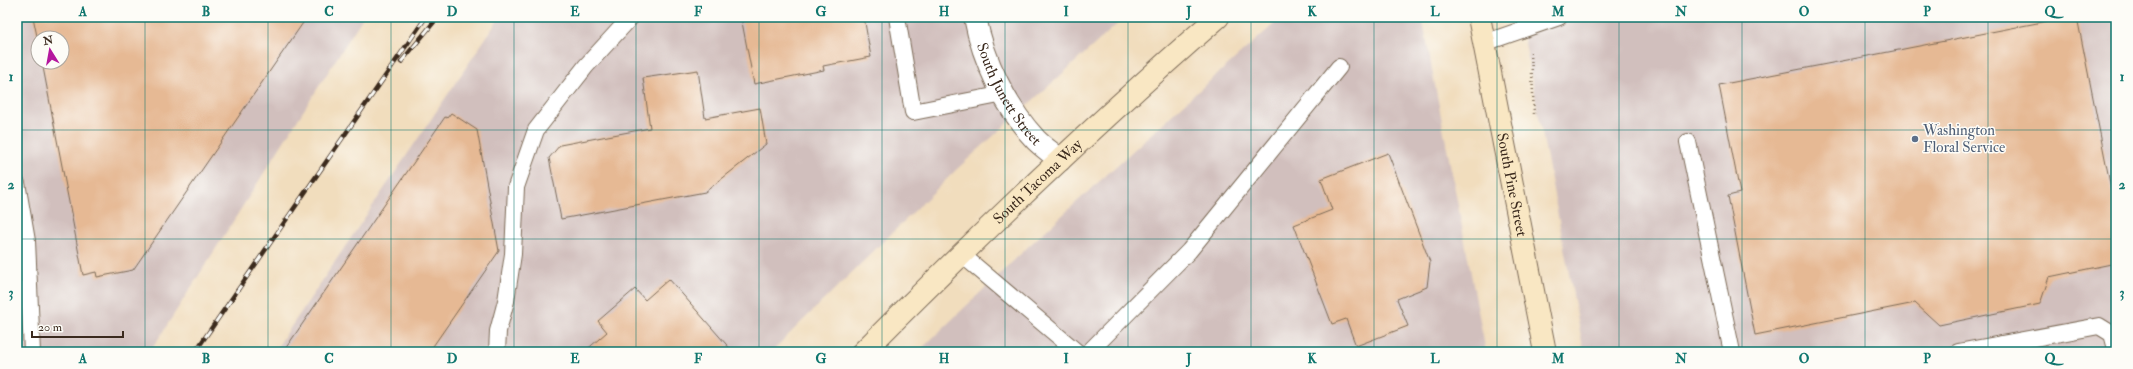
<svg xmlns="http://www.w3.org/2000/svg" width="2133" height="369" viewBox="0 0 2133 369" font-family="'IM FELL Double Pica',serif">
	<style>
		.industrial { fill: #d1bfbd; fill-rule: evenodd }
		.building { fill: #e6b994 }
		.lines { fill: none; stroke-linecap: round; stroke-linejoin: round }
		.lane-casing { stroke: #7b6956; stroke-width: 18 }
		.street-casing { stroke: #7b6956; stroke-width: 24 }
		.secondary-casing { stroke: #7b6956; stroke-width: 24 }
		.path { stroke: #7b6956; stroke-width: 2.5; stroke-dasharray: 1 3; stroke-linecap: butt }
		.lane { stroke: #fff; stroke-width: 16 }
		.street { stroke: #fff; stroke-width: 22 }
		.secondary { stroke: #f9e7c3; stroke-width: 22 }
		.rail-casing { stroke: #3b2a1e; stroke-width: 4.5 }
		.rail { stroke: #fdfcf7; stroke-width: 3; stroke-dasharray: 9; stroke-linecap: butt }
		.grid { fill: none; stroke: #0f766e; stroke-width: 1; stroke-opacity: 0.55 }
		.service-dot { fill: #5c6f8a; stroke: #fdfcf7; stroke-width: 1.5 }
		.labels { text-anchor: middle; stroke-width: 3; stroke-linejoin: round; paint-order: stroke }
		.street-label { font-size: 15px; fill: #3b2a1e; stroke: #fdfcf7 }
		.service-label { font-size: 15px; fill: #4e5e75; stroke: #fdfcf7; text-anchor: start }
		.neatline { fill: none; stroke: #0f766e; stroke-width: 1.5 }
		.grid-label { font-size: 13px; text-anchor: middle; font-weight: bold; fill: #0f766e }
	</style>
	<rect width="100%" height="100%" fill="#fdfcf7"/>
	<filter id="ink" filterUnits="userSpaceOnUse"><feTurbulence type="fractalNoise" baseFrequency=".025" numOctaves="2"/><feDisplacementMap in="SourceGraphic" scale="8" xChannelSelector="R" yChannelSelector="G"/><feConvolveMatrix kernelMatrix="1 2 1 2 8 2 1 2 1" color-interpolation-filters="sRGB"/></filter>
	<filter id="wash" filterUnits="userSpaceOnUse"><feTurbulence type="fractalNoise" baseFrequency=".012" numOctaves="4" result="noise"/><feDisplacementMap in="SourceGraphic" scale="16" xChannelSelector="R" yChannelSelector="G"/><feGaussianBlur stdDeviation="0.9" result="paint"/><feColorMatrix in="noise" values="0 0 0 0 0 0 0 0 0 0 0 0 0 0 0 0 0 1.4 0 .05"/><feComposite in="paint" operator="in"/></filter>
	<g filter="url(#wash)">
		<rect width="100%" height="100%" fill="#f1ddbd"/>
		<path class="industrial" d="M17 17H363L150 352H17ZM38 38H62V62H38Z
			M500 17H1125L957 169 771 352H274Z
			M1282 17H1422L1486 352H918L1031 244 1186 102Z
			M1520 17H2116V352H1584Z"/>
		<g id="blocks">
			<path class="building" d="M33 17H307L133 270 97 277 96 272 83 275 42 62H62V38H38V41Z
				M741 17H864L871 57 823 66 824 70 754 84Z
				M2068 17H2077L2116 214V263L2049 277 2040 304 1939 325 1915 303 1755 335 1728 196 1740 193 1719 85Z
				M698 70 705 118 760 108 766 144 705 192 561 219 549 158 560 145 650 128 643 78Z
				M451 113 477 130 499 251 429 352H283L445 117 447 118Z
				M1388 153 1430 262 1427 287 1397 299 1408 326 1356 346 1346 319 1332 324 1294 225 1332 210 1321 179Z
				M669 279 733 352H584L607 332 598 321 635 289 645 300Z"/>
		</g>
	</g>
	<g filter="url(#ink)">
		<use href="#blocks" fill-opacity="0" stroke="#7b6956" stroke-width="1"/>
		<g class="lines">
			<g class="lane-casing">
				<path id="lane" d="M897 17 913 112 1004 94
					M1484 43 1559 17
					M1688 142 1732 352
					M17 183 27 241 32 352
					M961 254 1077 352
					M497 352 498 331 506 301 513 254 516 187 536 130 586 66 631 17
					M1089 352 1189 251 1339 67
					M1958 352 2099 326 2112 334 2116 349"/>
			</g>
			<g class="street-casing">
				<g id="street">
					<path id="s1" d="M975 17C983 60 1006 108 1036 140 1043 147 1052 153 1060 160"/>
				</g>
			</g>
			<g class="secondary-casing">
				<g id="secondary">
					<path id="s2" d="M1479 17 1545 352"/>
					<path id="s3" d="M863 352C978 236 1095 124 1218 17"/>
				</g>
			</g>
			<path class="path" d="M1531 53 1534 114"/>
			<use href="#lane" class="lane"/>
			<use href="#street" class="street"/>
			<use href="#secondary" class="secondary"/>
			<g class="rail-casing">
				<path id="rail" d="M401 62 438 17
					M195 352 426 17"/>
			</g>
			<use href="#rail" class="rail"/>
		</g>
	</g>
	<path class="grid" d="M145 17V352M268 17V352M391 17V352M514 17V352M636 17V352M759 17V352M882 17V352M1005 17V352M1128 17V352M1251 17V352M1374 17V352M1497 17V352M1619 17V352M1742 17V352M1865 17V352M1988 17V352M17 130H2116M17 239H2116"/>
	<circle class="service-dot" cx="1915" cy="139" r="4"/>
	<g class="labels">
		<g class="street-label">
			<text dy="5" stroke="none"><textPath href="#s1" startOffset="85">South Junett Street</textPath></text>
			<text dy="5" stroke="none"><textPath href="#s3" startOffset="244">South Tacoma Way</textPath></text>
			<text dy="5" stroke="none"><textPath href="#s2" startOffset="171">South Pine Street</textPath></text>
		</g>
		<g class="service-label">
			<text x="1923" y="135">Washington<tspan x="1923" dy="17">Floral Service</tspan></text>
		</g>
	</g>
	<rect width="2133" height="369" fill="none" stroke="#fdfcf7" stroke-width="44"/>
	<g transform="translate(50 50) rotate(349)"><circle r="19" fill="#fdfcf7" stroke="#afa8a0"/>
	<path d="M0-3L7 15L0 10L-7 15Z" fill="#b5179e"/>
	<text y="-6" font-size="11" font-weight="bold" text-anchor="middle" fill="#3b2a1e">N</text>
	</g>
	<path d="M32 331v6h91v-6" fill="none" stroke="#3b2a1e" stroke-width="2"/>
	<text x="38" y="331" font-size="12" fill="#3b2a1e" stroke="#fdfcf7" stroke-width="3" paint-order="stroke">20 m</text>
	<rect x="22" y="22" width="2089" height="325" class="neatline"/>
	<g class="grid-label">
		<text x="83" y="16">A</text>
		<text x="206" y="16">B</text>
		<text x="329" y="16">C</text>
		<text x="452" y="16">D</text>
		<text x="575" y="16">E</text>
		<text x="698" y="16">F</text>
		<text x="821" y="16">G</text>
		<text x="944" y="16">H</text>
		<text x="1066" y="16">I</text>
		<text x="1189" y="16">J</text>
		<text x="1312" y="16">K</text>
		<text x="1435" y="16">L</text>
		<text x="1558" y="16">M</text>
		<text x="1681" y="16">N</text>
		<text x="1804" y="16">O</text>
		<text x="1927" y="16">P</text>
		<text x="2050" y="16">Q</text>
		<text x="11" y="81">1</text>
		<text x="2122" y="81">1</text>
		<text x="11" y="189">2</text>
		<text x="2122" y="189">2</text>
		<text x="11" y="297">3</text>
		<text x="2122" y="297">3</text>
		<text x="83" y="363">A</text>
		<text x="206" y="363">B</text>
		<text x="329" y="363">C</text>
		<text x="452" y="363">D</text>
		<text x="575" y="363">E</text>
		<text x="698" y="363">F</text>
		<text x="821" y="363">G</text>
		<text x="944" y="363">H</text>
		<text x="1066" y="363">I</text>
		<text x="1189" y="363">J</text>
		<text x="1312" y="363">K</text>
		<text x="1435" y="363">L</text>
		<text x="1558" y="363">M</text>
		<text x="1681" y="363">N</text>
		<text x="1804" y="363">O</text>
		<text x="1927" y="363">P</text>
		<text x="2050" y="363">Q</text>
	</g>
</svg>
